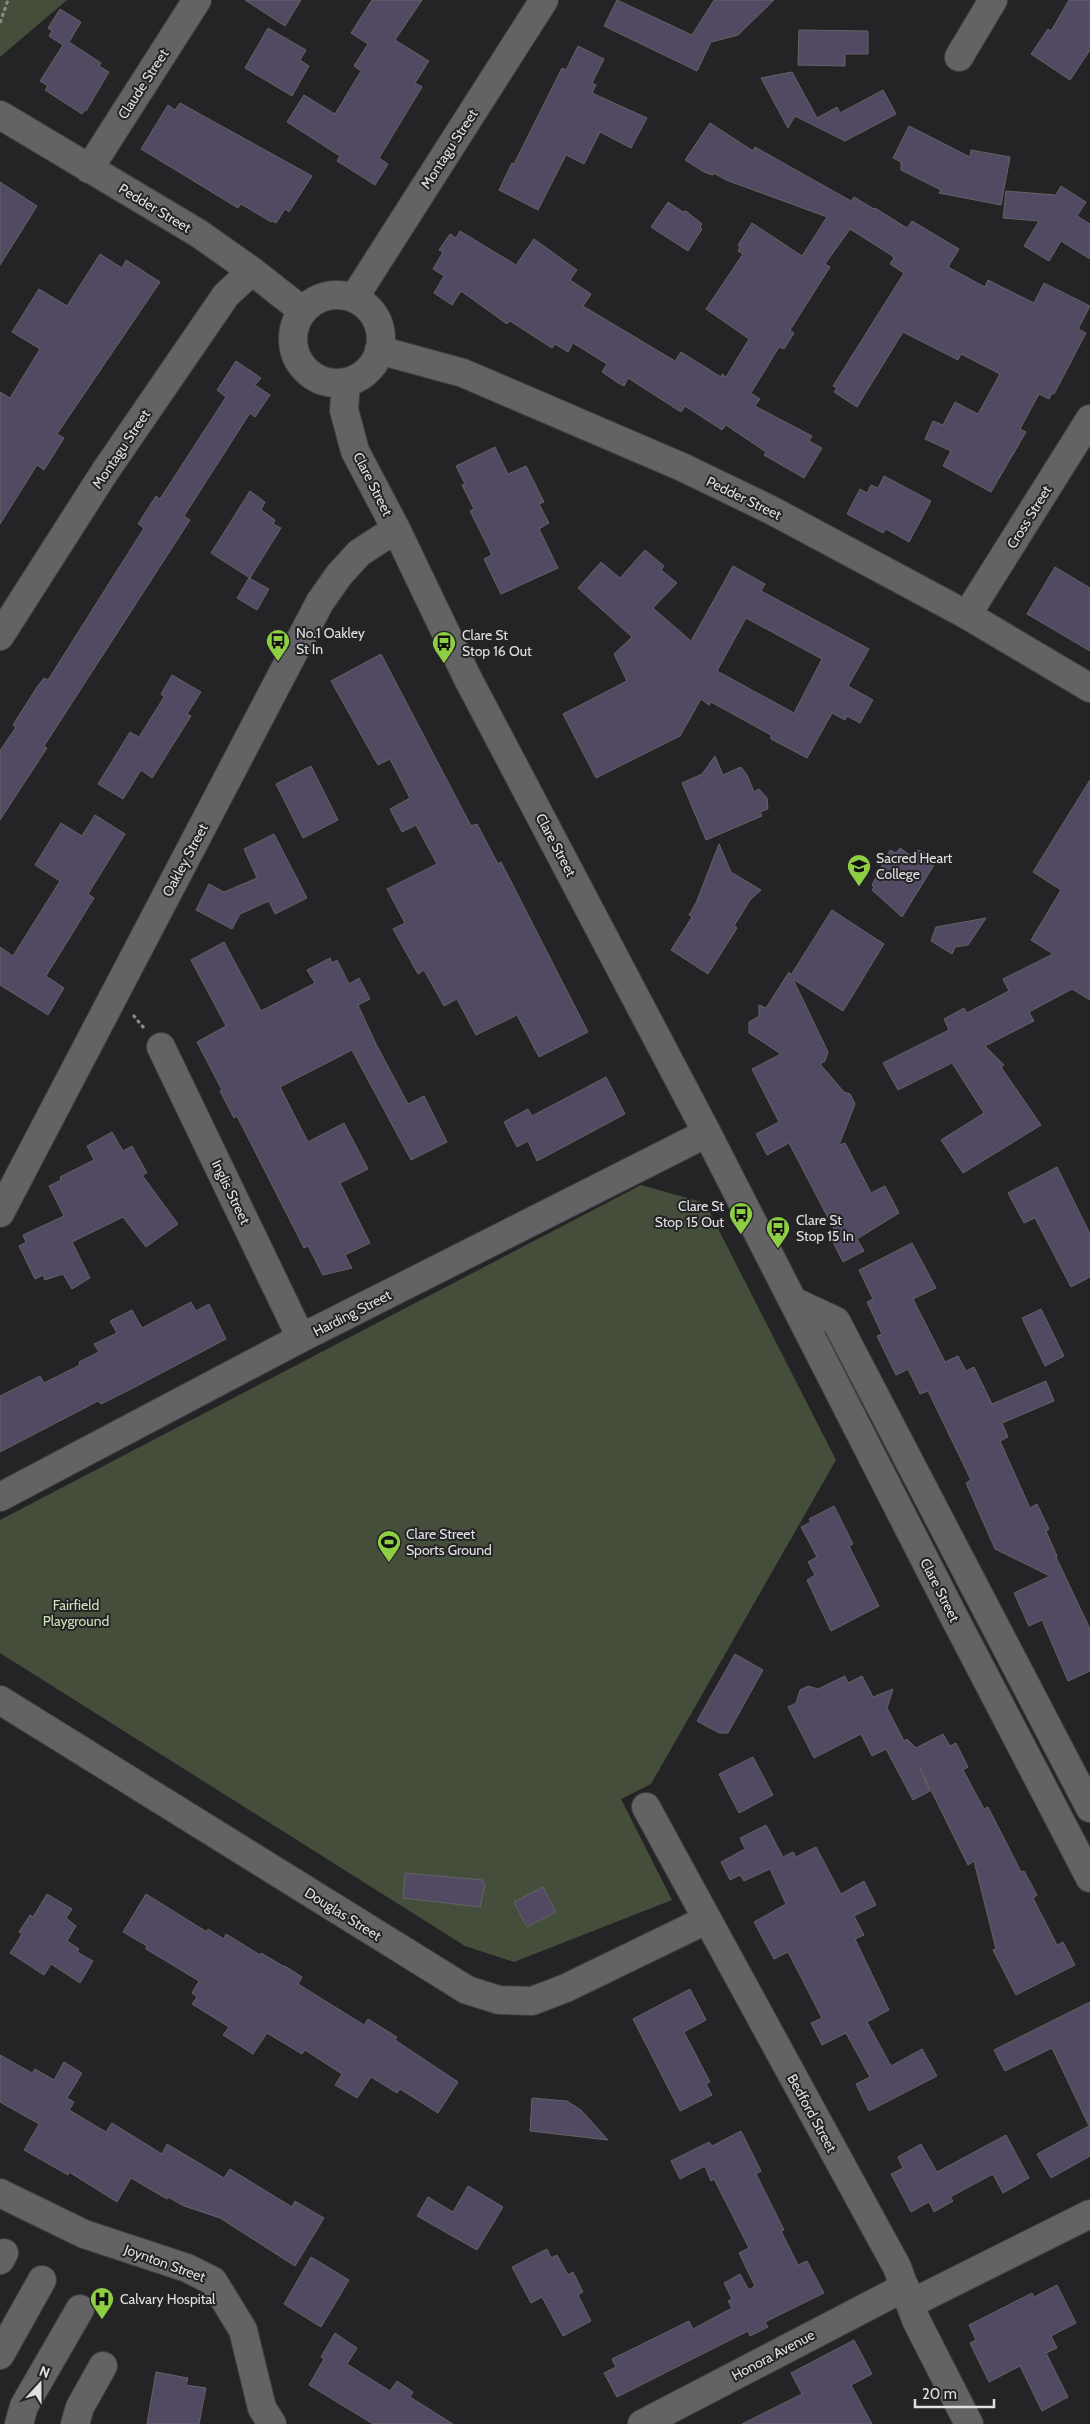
<svg xmlns="http://www.w3.org/2000/svg" width="1090" height="2424" viewBox="0 0 1090 2424" font-family="Cabin,sans-serif">
	<style>
		.green { fill: #444e3b }
		.building { fill: #524a62; stroke: #636365; fill-rule: evenodd }
		.lines { fill: none; stroke-linecap: round; stroke-linejoin: round }
		.minor-casing { stroke: #403f41; stroke-width: 30 }
		.path { stroke: #8b8a8c; stroke-width: 3; stroke-dasharray: 4 2.5; stroke-linecap: butt }
		.minor { stroke: #636365; stroke-width: 28 }
		.labels { text-anchor: middle; stroke-width: 4; stroke-linejoin: round; paint-order: stroke }
		.street-label { font-size: 14px; fill: #e0dfe1; stroke: #242326 }
		.poi-label { font-size: 14px; fill: #e0dfe1; stroke: #242326; text-anchor: start }
		.park-label { font-size: 14px; fill: #cae4b3; stroke: #242326 }
	</style>
	<rect width="100%" height="100%" fill="#242326"/>
	<path class="green" d="M0 0H67L0 57Z
		M641 1185 705 1203 836 1460 651 1784 621 1799 672 1900 514 1962 465 1946 0 1653V1520Z"/>
	<path class="building" d="M245 0H301L285 26Z
		M372 0H422L395 40 429 61 415 83 422 87 379 158 388 164 375 185 337 161 340 156 287 122 304 95 335 114 361 71 354 66 368 44 351 33Z
		M617 0 692 35 714 0H774L738 35 711 42 697 71 604 26Z
		M1069 0H1090V50L1070 80 1031 54 1048 29 1051 31Z
		M60 9 81 22 69 42 101 63 99 66 109 72 86 111 85 110 82 114 45 90 48 86 40 81 63 45 49 36 52 31 48 28Z
		M268 28 306 50 300 60 309 66 292 96 245 68Z
		M799 30 868 31V54H845V66L798 65Z
		M578 46 604 59 592 83 596 85 592 93 647 118 631 148 600 132 584 164 566 155 538 210 499 190 512 163 514 164 562 68 566 70Z
		M792 72 817 118 837 107 840 113 883 90 896 114 845 141 795 116 788 128 761 78Z
		M180 103 312 176 289 212 285 209 276 223 272 221 271 222 241 204 238 208 141 149 168 105 175 110Z
		M710 123 753 151 755 147 851 201 854 197 874 209 875 208 907 228 912 221 959 249 948 267 985 287 988 280 1034 303 1044 283 1090 306 1078 329 1086 333 1054 394 1052 393 1049 399 1039 394 1020 429 1026 432 991 492 943 466 951 451 925 439 933 421 943 425 955 402 978 414 1000 374 961 354 958 360 903 332 857 407 834 392 837 388 833 386 904 273 890 264 894 258 891 255 850 229 825 264 830 267 790 330 794 333 784 349 779 347 751 393 760 399 755 406 812 436 809 441 822 448 804 478 764 455 766 452 726 425 722 430 685 406 681 412 628 378 624 386 618 383 602 372 607 364 573 343 568 352 555 344 552 348 510 321 507 324 461 291 452 305 434 293 444 276 433 269 443 252 439 250 450 234 456 238 460 231 516 265 534 239 577 270 570 280 591 294 583 306 675 361 681 352 721 377 722 374 726 377 749 339 706 309 743 254 738 251 740 247 738 245 752 223 802 256 827 217 726 180 714 173 713 175 704 172 685 160Z
		M909 126 970 157 971 150 1010 157 1001 205 939 193 941 190 901 170V162L893 158Z
		M0 182 37 206 0 265Z
		M1061 186 1086 202 1077 216 1090 224V259L1061 241 1049 261 1024 246 1039 221 1003 218 1006 191 1056 195Z
		M668 202 683 212 686 211 702 224 700 227 702 229 688 251 651 227Z
		M100 254 122 268 126 260 160 282 57 434 64 438 44 470 37 465 0 524V392L10 398 40 349 12 332 39 289 67 306Z
		M236 361 261 378 255 385 270 395 255 417 250 413 184 516 190 520 44 746 47 748 0 820V751L16 727 13 725 37 687 44 678 48 680 144 528 138 524 156 496 160 499 226 397 217 390Z
		M495 447 508 474 526 466 544 502 539 504 549 523 539 529 558 568 501 594 484 559 492 555 470 511 474 509 462 485 465 484 456 466Z
		M884 476 931 501 909 542 886 529 883 533 847 514 860 489 867 493 871 485 878 488Z
		M250 491 265 502 261 510 275 520 273 524 281 528 250 578 211 553Z
		M645 550 664 566 661 570 677 583 653 608 691 641 733 566 765 584 761 591 869 649 848 686 873 700 860 723 847 716 845 720 832 713 807 758 771 739V735L711 702 709 705 701 699 680 736 596 778 563 714 627 681 614 654 632 637 578 588 601 562 620 578ZM746 618 822 659 794 713 717 671Z
		M1055 567 1090 588V651L1027 614Z
		M249 578 269 589 257 610 237 598Z
		M381 654 471 826 477 824 498 864 501 862 588 1032 539 1057 517 1015 476 1035 457 999 444 1006 424 970 418 974 393 929 405 923 387 889 437 864 416 825 402 832 390 809 410 798 390 759 378 765 331 681Z
		M172 675 201 692 187 714 191 716 152 778 141 770 123 799 98 784 130 732 139 737 164 697 161 694Z
		M715 756 723 775 741 767 747 775 754 792 759 789 767 798 768 809 760 812 762 816 706 840 682 783 702 774Z
		M311 766 338 820 303 838 276 784Z
		M1090 780V1000L1072 989 1029 1012 1034 1021 985 1046 1004 1065 1001 1067 1041 1125 963 1173 941 1140 984 1113 952 1063 898 1090 883 1063 949 1030 944 1019 964 1008 967 1013 1009 991 1003 979 1053 954 1031 940 1061 890 1033 872Z
		M95 815 125 834 88 894 94 898 46 976 64 988 48 1015 0 985V947L13 956 60 881 35 865 61 823 82 836Z
		M274 834 307 898 275 914 269 901 240 914 232 929 196 910 209 884 224 892 257 878 244 849Z
		M719 844 731 872 761 890 750 900 734 926 737 928 708 974 671 950 692 917 689 915 696 903Z
		M900 848 914 858 918 850 928 854 932 857 934 865 902 917 872 890 874 887 872 885 890 850 896 853Z
		M832 910 884 944 843 1011 793 979 828 1052 825 1061 820 1064 844 1092 850 1094 855 1104 839 1145 845 1143 871 1193 885 1186 899 1213 857 1239 864 1251 843 1262 831 1238 837 1235 789 1143 767 1155 756 1134 779 1122 752 1069 781 1054 749 1033V1022L759 1016V1005L766 1008 789 972 791 975Z
		M986 918 968 945 955 947 952 954 931 941 936 927Z
		M224 942 261 1011 315 983 307 970 330 958 332 963 337 960 349 984 359 978 370 999 358 1005 376 1044 408 1104 424 1096 447 1142 411 1160 352 1050 280 1087 308 1142 344 1123 368 1169 340 1183 370 1243 345 1255 352 1268 323 1275 308 1246 304 1248 237 1116 234 1118 220 1091 222 1090 197 1042 226 1026 191 960Z
		M606 1077 625 1114 537 1161 528 1141 517 1147 504 1122 528 1109 532 1116Z
		M112 1132 123 1151 132 1146 147 1173 142 1175 178 1224 146 1247 123 1217 72 1242 90 1278 72 1289 63 1274 45 1280 43 1275 35 1279 19 1246 26 1242 23 1235 64 1216 49 1186 61 1180 60 1177 94 1160 87 1146Z
		M1057 1167 1090 1234V1277L1071 1287 1035 1218 1024 1223 1008 1193Z
		M912 1243 936 1288 913 1299 945 1362 958 1356 966 1371 974 1367 992 1404 1046 1381 1054 1401 1002 1423 1008 1437 1000 1441 1030 1508 1037 1504 1049 1529 1046 1531 1057 1556 1056 1557 1090 1629V1671L1068 1681 1042 1620 1029 1626 1014 1593 1050 1576 995 1549 966 1483 971 1480 928 1391 920 1394 908 1369 896 1375 877 1336 882 1334 867 1302 873 1299 859 1270Z
		M191 1302 196 1311 209 1304 226 1339 133 1388 101 1404 98 1401 0 1452V1396L40 1376 44 1383 80 1365 79 1362 99 1352 94 1344 117 1333 110 1321 132 1310 142 1328Z
		M1041 1309 1064 1356 1045 1366 1022 1318Z
		M834 1506 853 1544 849 1546 879 1606 831 1631 807 1580 815 1575 808 1562 817 1557 801 1527 811 1522 809 1519Z
		M735 1654 763 1670 728 1733H719L697 1721Z
		M845 1676 848 1683 862 1676 873 1697 893 1689 887 1708 904 1741 907 1739 916 1748 943 1734 950 1746 956 1743 968 1767 963 1770 984 1809 988 1807 1015 1860 1021 1872 1024 1871 1037 1895 1033 1898 1057 1945 1063 1942 1075 1965 1016 1995 993 1950 996 1949 974 1861 968 1865 920 1768 930 1791 913 1800 886 1749 872 1756 861 1734 814 1758 788 1707 796 1703 800 1690 808 1686 818 1689Z
		M753 1757 773 1795 739 1813 719 1774Z
		M766 1825 783 1857 793 1852 796 1857 816 1847 841 1894 864 1881 876 1905 854 1916 864 1935 855 1939 889 2010 867 2022 891 2066 922 2049 937 2076 869 2111 856 2084 870 2077 846 2033 822 2045 811 2023 822 2018 788 1952 774 1959 754 1922 786 1904 770 1869 744 1881 740 1875 730 1880 721 1862 745 1849 740 1838Z
		M405 1873 483 1880V1884L485 1885 480 1907 403 1898Z
		M543 1887 556 1912 527 1927 514 1902Z
		M47 1894 72 1909 66 1918 76 1926 67 1941 79 1949 77 1952 93 1961 80 1983 51 1964 44 1975 10 1953 22 1934 19 1932 30 1915 33 1917Z
		M146 1894 207 1932 208 1929 224 1939 226 1934 260 1955 261 1953 285 1967V1966L302 1977 298 1984 364 2025 368 2019 397 2037 395 2040 458 2082 438 2113 400 2089 397 2093 371 2077 357 2098 335 2085 342 2074 305 2050 302 2054 267 2033 253 2054 223 2035 229 2027 192 2004 197 1997 192 1993 199 1981 146 1949 147 1946 123 1932Z
		M690 1989 706 2020 684 2032 710 2082 706 2084 712 2095 680 2111 633 2019Z
		M1090 2002V2156L1051 2178 1037 2154 1089 2126 1052 2048 1005 2071 994 2050Z
		M0 2055 32 2073 35 2069 54 2080 64 2062 82 2073 67 2098 74 2102 69 2110 106 2132 112 2123 162 2154 167 2144 224 2178 230 2169 292 2207 295 2201 324 2218 295 2266 220 2218 184 2206 168 2197 167 2199 131 2178 117 2202 69 2172 68 2175 24 2150 39 2124 0 2102Z
		M532 2098 567 2101 581 2110 608 2140 530 2131Z
		M741 2131 761 2171 756 2174 784 2230 781 2231 798 2265 807 2261 824 2293 765 2322 768 2327 750 2336 748 2331 617 2397 604 2373 616 2367 612 2359 689 2321 693 2329 732 2308 728 2301 732 2299 724 2283 740 2274 749 2290 755 2286 739 2253 749 2248 714 2179 711 2181 705 2166 680 2179 671 2161 709 2142 712 2146Z
		M1006 2135 1029 2178 1003 2193 993 2174 950 2197 953 2201 934 2212 929 2202 911 2212 891 2174 903 2168 898 2157 921 2144 937 2172Z
		M468 2186 503 2207 477 2250 417 2216 428 2197 453 2212Z
		M547 2249 551 2258 557 2255 568 2275 573 2272 583 2292 578 2295 591 2321 563 2336 542 2297 531 2303 512 2267Z
		M311 2257 349 2280 321 2327 284 2304Z
		M1057 2285 1076 2323 1051 2336 1057 2348 1046 2353 1068 2397 1042 2411 1020 2366 989 2382 970 2343 976 2340 969 2325 1032 2293 1034 2297Z
		M335 2333 357 2348 347 2364 390 2391 397 2381 413 2392 410 2397 453 2424H373L309 2385 324 2359 321 2357Z
		M854 2340 872 2374 851 2385 872 2424H742L802 2394 791 2373Z
		M156 2372 188 2378 186 2385 206 2388 199 2424H147Z"/>
	<g class="lines">
		<g class="minor-casing">
			<path id="minor" d="M959 57 993 0
				M0 115 198 233 252 271 303 311
				M89 169 197 0
				M293 339a44 44 0 1 1 88 0a44 44 0 1 1-88 0Z
				M354 298 544 0
				M379 350 463 373 682 467 771 510 967 615 1090 688
				M346 382 344 410 355 451 396 529 467 677 707 1133 952 1613 1090 1878
				M967 615 1090 419
				M0 636 104 473 226 295 252 271
				M161 1047 301 1338
				M0 1213 320 602 339 575 359 553 396 529
				M793 1301 836 1321 1090 1808
				M0 1497 301 1338 707 1133
				M0 1700 467 1990 499 2000 532 2001 566 1988 706 1920
				M646 1807 897 2267 916 2320 969 2424
				M0 2193 84 2234 187 2268 213 2281 243 2330 262 2408 272 2424
				M0 2260 4 2253
				M910 2304 1090 2214
				M0 2355 42 2280
				M19 2424 24 2406 80 2309
				M75 2424 80 2407 103 2366
				M642 2424 905 2287"/>
		</g>
		<path class="path" d="M0 23 8 0
			M133 1015 144 1028"/>
		<use href="#minor" class="minor"/>
	</g>
	<defs>
		<g id="bus-pin" transform="scale(1.25)"><path d="M0 17L-7.5 6A9.5 9.5 0 1 1 7.5 6Z" fill="#8ece43" stroke="#242326"/><path d="M-5-6H5V4H4V6H2V4H-2V6H-4V4H-5ZM-3.5-4V0h7V-4ZM-3.5 1.2v1.5H-2V1.2ZM2 1.2v1.5H3.5V1.2Z" fill="#111"/></g>
		<g id="school-pin" transform="scale(1.25)"><path d="M0 17L-7.5 6A9.5 9.5 0 1 1 7.5 6Z" fill="#8ece43" stroke="#242326"/><path d="M0-5L7-2L0 1L-7-2ZM-4 1L0 2.5L4 1V4Q0 6-4 4Z" fill="#111"/></g>
		<g id="stadium-pin" transform="scale(1.25)"><path d="M0 17L-7.5 6A9.5 9.5 0 1 1 7.5 6Z" fill="#8ece43" stroke="#242326"/><path d="M0-5a6.5 5 0 1 0 0 10a6.5 5 0 1 0 0-10ZM-3.5-1.8h7v3.6h-7Z" fill="#111"/></g>
		<g id="hospital-pin" transform="scale(1.25)"><path d="M0 17L-7.5 6A9.5 9.5 0 1 1 7.5 6Z" fill="#8ece43" stroke="#242326"/><path d="M-5-5h3v3.5h4V-5h3V5h-3V1.5h-4V5h-3Z" fill="#111"/></g>
	</defs>
	<g fill-rule="evenodd">
		<use href="#bus-pin" x="278" y="641"/>
		<use href="#bus-pin" x="444" y="643"/>
		<use href="#school-pin" x="859" y="866"/>
		<use href="#bus-pin" x="741" y="1214"/>
		<use href="#bus-pin" x="778" y="1228"/>
		<use href="#stadium-pin" x="389" y="1542"/>
		<use href="#hospital-pin" x="102" y="2299"/>
	</g>
	<g class="labels">
		<g class="street-label">
			<text transform="translate(143 84) rotate(-57)" y="5">Claude Street</text>
			<text transform="translate(449 149) rotate(-57)" y="5">Montagu Street</text>
			<text transform="translate(155 208) rotate(31)" y="5">Pedder Street</text>
			<text transform="translate(121 449) rotate(-56)" y="5">Montagu Street</text>
			<text transform="translate(373 484) rotate(63)" y="5">Clare Street</text>
			<text transform="translate(744 498) rotate(26)" y="5">Pedder Street</text>
			<text transform="translate(1029 517) rotate(-58)" y="5">Cross Street</text>
			<text transform="translate(556 845) rotate(62)" y="5">Clare Street</text>
			<text transform="translate(185 860) rotate(-62)" y="5">Oakley Street</text>
			<text transform="translate(231 1192) rotate(64)" y="5">Inglis Street</text>
			<text transform="translate(352 1313) rotate(-27)" y="5">Harding Street</text>
			<text transform="translate(940 1590) rotate(63)" y="5">Clare Street</text>
			<text transform="translate(343 1914) rotate(32)" y="5">Douglas Street</text>
			<text transform="translate(812 2113) rotate(61)" y="5">Bedford Street</text>
			<text transform="translate(165 2263) rotate(20)" y="5">Joynton Street</text>
			<text transform="translate(773 2355) rotate(-28)" y="5">Honora Avenue</text>
		</g>
		<g class="poi-label">
			<text x="296" y="638">No.1 Oakley<tspan x="296" dy="16">St In</tspan></text>
			<text x="462" y="640">Clare St<tspan x="462" dy="16">Stop 16 Out</tspan></text>
			<text x="876" y="863">Sacred Heart<tspan x="876" dy="16">College</tspan></text>
			<text x="724" y="1211" text-anchor="end">Clare St<tspan x="724" dy="16">Stop 15 Out</tspan></text>
			<text x="796" y="1225">Clare St<tspan x="796" dy="16">Stop 15 In</tspan></text>
			<text x="406" y="1539">Clare Street<tspan x="406" dy="16">Sports Ground</tspan></text>
			<text x="120" y="2304">Calvary Hospital</text>
		</g>
		<g class="park-label">
			<text x="76" y="1610">Fairfield<tspan x="76" dy="16">Playground</tspan></text>
		</g>
	</g>
	<g transform="translate(40 2384) rotate(21)" stroke="#242326" stroke-width="4" paint-order="stroke">
	<path d="M0-4L9 19L0 12L-9 19Z" fill="#e0dfe1"/>
	<text y="-8" font-size="14" font-weight="bold" text-anchor="middle" fill="#e0dfe1">N</text>
	</g>
	<path d="M915 2399v8h79v-8" fill="none" stroke="#e0dfe1" stroke-width="2.5"/>
	<text x="922" y="2399" font-size="15" fill="#e0dfe1" stroke="#242326" stroke-width="4" paint-order="stroke">20 m</text>
</svg>
